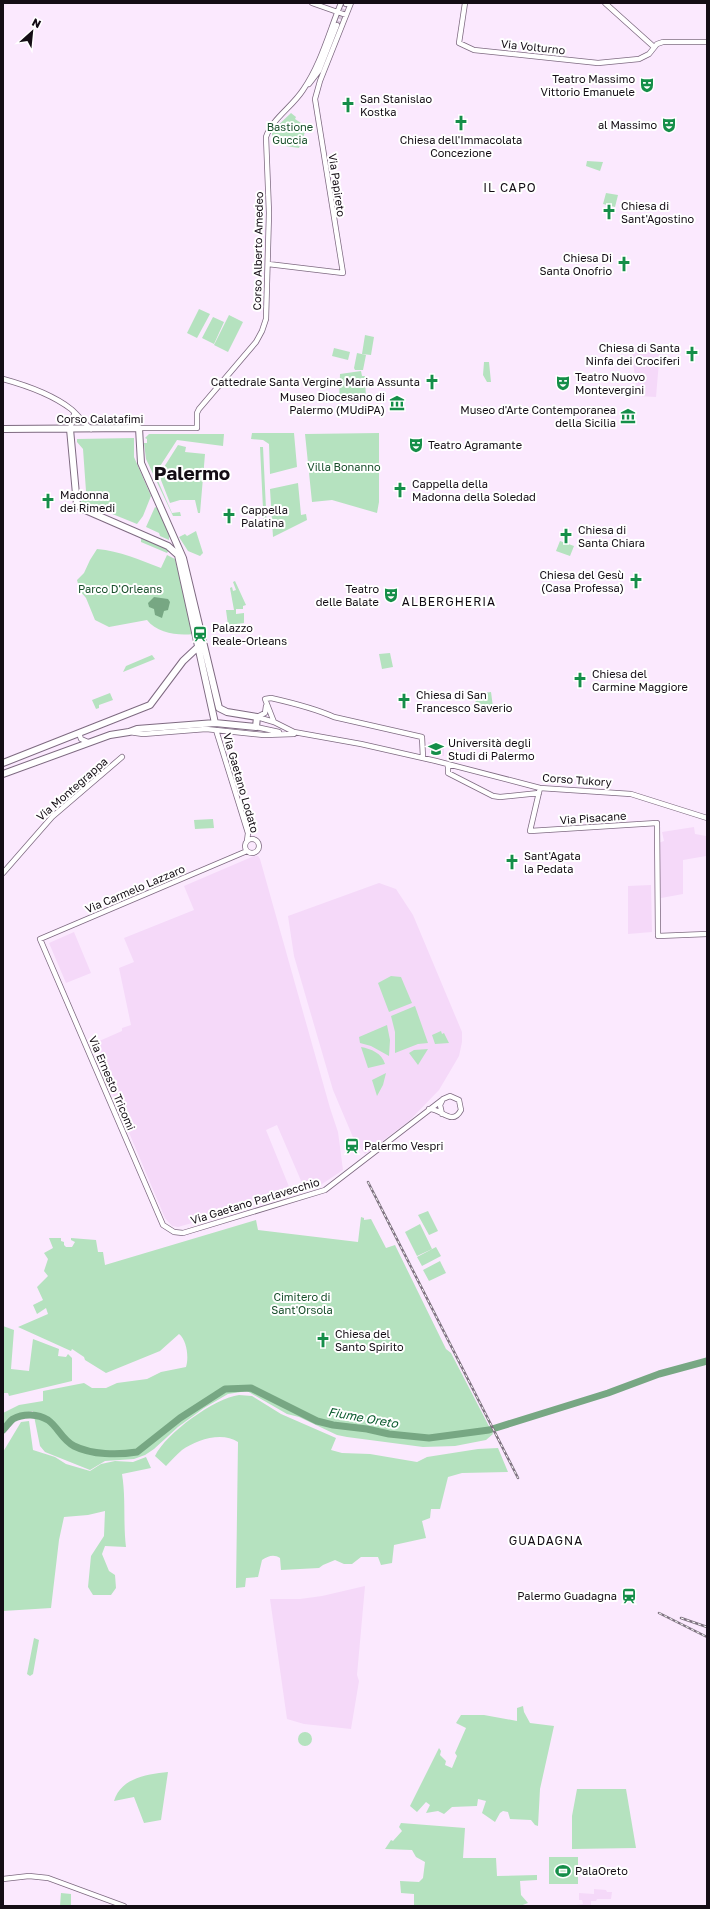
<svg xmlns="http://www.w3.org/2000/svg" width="710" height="1909" viewBox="0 0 710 1909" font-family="'Golos Text',sans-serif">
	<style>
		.built { fill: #f5d9f9 }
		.green { fill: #b5e2bf }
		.water { fill: #77a783 }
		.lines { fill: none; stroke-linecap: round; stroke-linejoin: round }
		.river { stroke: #77a783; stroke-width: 7 }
		.minor-tunnel { stroke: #d8c8db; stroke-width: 4.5; stroke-dasharray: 4.5 2; stroke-linecap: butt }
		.minor-casing { stroke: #7e6a81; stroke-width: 6 }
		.major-casing { stroke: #7e6a81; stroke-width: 8 }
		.minor { stroke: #fff; stroke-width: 4.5 }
		.major { stroke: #fff; stroke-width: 6 }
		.rail-casing { stroke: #7f7381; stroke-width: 2.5 }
		.rail { stroke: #fff; stroke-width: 1; stroke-dasharray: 3; stroke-linecap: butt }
		.labels { text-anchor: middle; stroke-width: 4; stroke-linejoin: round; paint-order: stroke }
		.street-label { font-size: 11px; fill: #140d15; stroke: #fff }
		.poi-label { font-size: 11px; fill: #140d15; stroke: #fff; text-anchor: start }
		.park-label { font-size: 11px; fill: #184f2b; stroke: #fff }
		.neighbourhood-label { font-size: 12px; letter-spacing: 1px; fill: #140d15; stroke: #fff }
		.water-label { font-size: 12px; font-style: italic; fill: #07582b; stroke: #fff }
		.town-label { font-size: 19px; font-weight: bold; fill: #140d15; stroke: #fff }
	</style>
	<rect width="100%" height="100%" fill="#fbe9fe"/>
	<path class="built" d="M633 347 660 350 656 397 638 396 633 363H632Z
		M428 742 444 745V756L429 753Z
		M694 827 695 834 706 836V856L683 860V894L661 898 658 843 664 841 662 832Z
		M254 856H258L260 859 330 1108 338 1132 343 1170 319 1186 305 1190 277 1125 266 1130 292 1194 178 1227 172 1226 165 1218 98 1059 97 1042 122 1031V1028L131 1025 119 968 134 962 124 938 194 910 184 886Z
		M379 883 396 889 413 915 462 1032V1042L459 1056 439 1090 409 1121 365 1154 355 1142 333 1090 294 956 288 916Z
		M651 885 652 932 628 934V886Z
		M74 932 91 973 66 983 49 943Z
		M365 1586 357 1675 359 1681 351 1729 304 1724 287 1719 270 1599H300L322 1596Z
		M594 1889 606 1890 607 1892H612L611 1899H597L596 1901H591V1906H568L583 1904 582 1900H579V1893L594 1894Z"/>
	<path class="green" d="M291 113 296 117 295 119 307 127 299 148 272 144V131Z
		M587 161 603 162 600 171 586 166Z
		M606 193 618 195 615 207 603 204Z
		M199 309 210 314 197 338 187 333Z
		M229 315 243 322 228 352 214 345Z
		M213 317 224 322 214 344 202 338Z
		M365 335 374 337 371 355 362 354Z
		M334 348 350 352 348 360 332 356Z
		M357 353 366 355 363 370H355L354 368Z
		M484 362H489L491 382H487L483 375Z
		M361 371 362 376H365L366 400 339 401 340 374Z
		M252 433H294L297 467 270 474 269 444 263 440 251 439Z
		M379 433V502L377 513 332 500 312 502 305 434Z
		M149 434H224L223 446 177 440 155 474 172 513 180 512 181 516H173L146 459 144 443H147V439L145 438Z
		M134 438V457L151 496 143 516 137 524 105 511 102 512 81 502 80 496 86 491 83 449 77 442V439Z
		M178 445 186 447 185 452 205 454 200 513H198L195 500H180L170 503 159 475Z
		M260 447H263L267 529H264Z
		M298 483 301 515 306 514 307 520 273 537 270 489Z
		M155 507 157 508 169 533V540L160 536 159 533 146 527Z
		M196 531 203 553 200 556 188 551 179 537 185 534 187 536Z
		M141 538 169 550 167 553 141 542Z
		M560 541 574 546 570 556 556 551Z
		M97 549C120 551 140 560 161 568L167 555 175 559 193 634C178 636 157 633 147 620L109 627 95 620 86 598 80 591 77 580 84 573 90 560Z
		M235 581 246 605 243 606V609H236V614L244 613V623L228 625 226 610H234L230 588 232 587 233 591 236 590 233 582Z
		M390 653 393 667 382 669 379 654Z
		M152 655 155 659 123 672 126 666Z
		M491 692 493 707H476L475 694Z
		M110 693 113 700 99 705V708L96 709 92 700Z
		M213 819 214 828 195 829 194 820Z
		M391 976 401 977 412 1003 389 1012 378 983Z
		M415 1006 428 1043 418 1044 395 1053V1032L391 1016Z
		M387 1025 390 1040 389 1056 371 1046 360 1043 359 1037Z
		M441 1031 442 1034 444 1033 449 1043 435 1044 432 1035Z
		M361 1047C371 1049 382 1053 385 1064L368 1068Z
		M428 1049 418 1065 409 1053 414 1050Z
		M386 1073 383 1085 377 1096 372 1080Z
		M428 1211 438 1231 429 1235 418 1215Z
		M361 1217 364 1218V1220L371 1219 386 1248 395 1245 446 1349 451 1353 493 1434 486 1440 455 1446 423 1447 347 1437 337 1435 299 1417 287 1414 247 1391 228 1394 204 1408 178 1427 154 1449 145 1455 134 1459 105 1461 90 1470 45 1452 40 1446 33 1411 19 1414 3 1428V1413L19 1405 43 1401V1391L84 1383 92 1388H106L117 1383 147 1379 161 1372 186 1367C189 1358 187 1340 179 1334L160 1351 106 1373 85 1360 84 1357 72 1349 71 1351 18 1327 48 1314 46 1308 37 1314 33 1305 43 1300 37 1287 48 1276 44 1271 48 1259 44 1253 53 1248 49 1238H61V1241L64 1242V1245L66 1247H72L75 1242 71 1240V1238L96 1240 98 1252H103L105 1265 256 1220 258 1230 358 1242Z
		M420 1224 432 1249 417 1256 405 1232Z
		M436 1247 441 1256 422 1266 417 1257Z
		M440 1261 446 1273 429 1281 423 1270Z
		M3 1326 14 1330 11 1369 29 1371 33 1339 59 1349 58 1356 66 1357 68 1354 72 1358V1381L9 1396 8 1393H3Z
		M239 1395 252 1396 281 1414 336 1438 331 1450 342 1453 370 1454 417 1462 427 1457 478 1449 498 1448 508 1472 462 1473 448 1477 440 1509H431L430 1518 422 1521 426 1538 394 1545 392 1563 381 1565 378 1557H361L352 1564H344L335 1560 323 1565 319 1568 281 1570 280 1558C274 1554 268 1556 262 1560L258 1577 246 1578 245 1587 236 1588 238 1442C222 1431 196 1440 182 1450 176 1455 171 1461 166 1466L155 1456C166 1433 215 1398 239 1395Z
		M29 1421 33 1450 55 1457 66 1464 90 1471 101 1464 115 1461 133 1462 146 1457 151 1468 122 1474C126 1498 123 1523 126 1547L105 1546 102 1554 109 1571 115 1575 116 1588 111 1595H93L88 1587 91 1556 104 1536 105 1511 88 1515 64 1517 59 1540 51 1608 3 1611V1452L21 1422Z
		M34 1638 39 1640 33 1674 30 1676 27 1674Z
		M523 1706 524 1712 530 1723 554 1726 540 1789 538 1826 535 1825 531 1820 510 1819 508 1812 503 1811 500 1813 495 1822 482 1813 486 1801 478 1799 477 1806 452 1807 444 1814 438 1811 426 1813 430 1805 426 1802 417 1812 410 1806 439 1748 441 1751 440 1755 446 1761 445 1765 452 1768 457 1756 455 1753 466 1728 456 1723 461 1715H484L517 1721V1708Z
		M298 1739a7 7 0 1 1 14 0a7 7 0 1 1-14 0Z
		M168 1772 161 1820 144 1823 134 1797 114 1801C121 1778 147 1774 168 1772Z
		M577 1789H626L636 1848 572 1849V1816Z
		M401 1823 465 1828 463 1858H496L497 1876 537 1875V1880L520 1881 521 1895 528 1903 520 1906H414V1894L401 1893 400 1881 419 1882 423 1878 425 1862 416 1857 412 1850 385 1849 391 1840 393 1841 402 1831 399 1827Z
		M549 1857H578V1884H549Z
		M61 1893 71 1894V1906H60Z"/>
	<path class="water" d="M154 597 168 599 170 602 168 610 164 611 162 618 155 615 154 609 149 607 148 603Z"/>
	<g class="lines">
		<path class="river" d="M3 1430C6 1427 10 1421 13 1419 24 1413 38 1414 48 1420 58 1427 62 1440 74 1446 92 1455 118 1455 137 1452L180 1418 225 1389 251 1388 317 1421 333 1425 367 1429 389 1434 429 1438 489 1430 608 1393 659 1374 707 1361"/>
		<path class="minor-tunnel" d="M337 25 346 4"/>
		<g class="minor-casing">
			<path id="minor" d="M312 3 346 15
				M465 3 459 43 474 50 598 63 639 59 649 54 657 44 663 42H707
				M605 3 654 47
				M346 4V3
				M309 84 319 71 337 25
				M268 264 343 273 315 99 320 81 351 3
				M3 379C25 385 53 395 71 409 78 415 84 423 91 429
				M139 428H197V413L199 409 256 342 262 331 266 319 269 213 266 137C272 119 292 107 303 90 321 64 329 32 341 3
				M70 429 74 414
				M257 717 274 722 294 732 361 744 436 761 540 788 631 794 707 818
				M257 717 265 713 266 706
				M274 722 265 699 271 698C293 703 314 708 334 717L422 737 423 758
				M256 727 279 732
				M216 730 248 833 247 841
				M129 732 143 734 206 729 264 735 294 734
				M79 733 81 739 88 742
				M448 764V773L493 796 500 797 539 793
				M540 788 530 831 657 823 658 936 707 934
				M245 846a7 7 0 1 1 14 0a7 7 0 1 1-14 0Z
				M247 851 40 939 163 1225 174 1232 183 1233 325 1190 442 1100
				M3 873 52 817 122 757
				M429 1109C441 1108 452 1127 461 1110L459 1100 450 1096 443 1099 440 1105 442 1114
				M3 1879 29 1876 48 1878 124 1906"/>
		</g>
		<g class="major-casing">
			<path id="major" d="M3 429 139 428 141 463 183 558 219 708 227 712 257 717 256 727 215 723 137 729 129 732 110 735 3 774
				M70 429 77 505 83 509 168 546 178 555 215 723
				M3 763 150 705 183 661 199 646"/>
		</g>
		<use href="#minor" class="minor"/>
		<use href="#major" class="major"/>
		<g class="rail-casing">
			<path id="rail" d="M368 1182 518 1478
				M659 1613 707 1637
				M681 1618 707 1627"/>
		</g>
		<use href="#rail" class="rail"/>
	</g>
	<defs>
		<g id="theatre-bare" transform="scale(1.2)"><path d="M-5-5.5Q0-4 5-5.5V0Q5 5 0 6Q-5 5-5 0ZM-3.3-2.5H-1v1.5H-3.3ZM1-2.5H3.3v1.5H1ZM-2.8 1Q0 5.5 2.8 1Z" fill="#158e49" stroke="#fff" stroke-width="2.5" paint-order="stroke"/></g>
		<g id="church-bare" transform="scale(1.2)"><path d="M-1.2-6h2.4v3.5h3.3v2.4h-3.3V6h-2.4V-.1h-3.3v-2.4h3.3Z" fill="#158e49" stroke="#fff" stroke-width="2.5" paint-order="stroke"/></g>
		<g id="museum-bare" transform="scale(1.2)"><path d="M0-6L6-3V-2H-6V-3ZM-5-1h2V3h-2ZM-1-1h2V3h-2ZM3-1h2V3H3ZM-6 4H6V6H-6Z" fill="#158e49" stroke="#fff" stroke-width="2.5" paint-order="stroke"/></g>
		<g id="station-bare" transform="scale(1.2)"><path d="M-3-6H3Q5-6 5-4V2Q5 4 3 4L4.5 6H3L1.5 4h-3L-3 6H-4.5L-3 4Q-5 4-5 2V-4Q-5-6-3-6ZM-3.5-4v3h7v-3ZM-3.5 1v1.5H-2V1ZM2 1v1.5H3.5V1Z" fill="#158e49" stroke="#fff" stroke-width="2.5" paint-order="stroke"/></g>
		<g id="university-bare" transform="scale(1.2)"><path d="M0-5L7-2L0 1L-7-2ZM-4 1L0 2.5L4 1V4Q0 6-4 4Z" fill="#158e49" stroke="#fff" stroke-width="2.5" paint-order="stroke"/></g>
		<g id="stadium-bare" transform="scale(1.2)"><path d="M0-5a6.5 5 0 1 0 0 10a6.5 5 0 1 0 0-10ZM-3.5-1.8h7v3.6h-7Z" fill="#158e49" stroke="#fff" stroke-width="2.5" paint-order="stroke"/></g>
	</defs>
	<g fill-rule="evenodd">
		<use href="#theatre-bare" x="647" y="85"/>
		<use href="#church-bare" x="348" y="105"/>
		<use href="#church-bare" x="461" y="123"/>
		<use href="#theatre-bare" x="669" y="125"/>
		<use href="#church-bare" x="609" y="212"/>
		<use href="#church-bare" x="624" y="264"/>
		<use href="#church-bare" x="692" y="354"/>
		<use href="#church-bare" x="432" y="382"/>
		<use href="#theatre-bare" x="563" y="383"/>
		<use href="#museum-bare" x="397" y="403"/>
		<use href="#museum-bare" x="628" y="416"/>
		<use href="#theatre-bare" x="416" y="445"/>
		<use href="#church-bare" x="400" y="490"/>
		<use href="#church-bare" x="48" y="501"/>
		<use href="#church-bare" x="229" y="516"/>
		<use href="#church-bare" x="566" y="536"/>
		<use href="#church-bare" x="636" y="581"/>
		<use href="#theatre-bare" x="391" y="595"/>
		<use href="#station-bare" x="200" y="634"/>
		<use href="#church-bare" x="580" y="680"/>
		<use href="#church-bare" x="404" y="701"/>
		<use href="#university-bare" x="436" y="749"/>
		<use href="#church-bare" x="512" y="862"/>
		<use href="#station-bare" x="352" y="1146"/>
		<use href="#church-bare" x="323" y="1340"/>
		<use href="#station-bare" x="629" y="1596"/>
		<use href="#stadium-bare" x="563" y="1871"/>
	</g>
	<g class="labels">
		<g class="street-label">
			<text transform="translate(533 47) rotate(6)" y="4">Via Volturno</text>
			<text transform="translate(337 185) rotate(82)" y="4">Via Papireto</text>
			<text transform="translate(258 251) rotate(-89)" y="4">Corso Alberto Amedeo</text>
			<text x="100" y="423">Corso Calatafimi</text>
			<text transform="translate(577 780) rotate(4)" y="4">Corso Tukory</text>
			<text transform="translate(241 783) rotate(74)" y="4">Via Gaetano Lodato</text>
			<text transform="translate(72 789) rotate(-41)" y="4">Via Montegrappa</text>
			<text transform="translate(593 818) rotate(-4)" y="4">Via Pisacane</text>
			<text transform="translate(135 889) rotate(-23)" y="4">Via Carmelo Lazzaro</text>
			<text transform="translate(112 1083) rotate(67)" y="4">Via Ernesto Tricomi</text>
			<text transform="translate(255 1201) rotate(-17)" y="4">Via Gaetano Parlavecchio</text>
		</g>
		<g class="poi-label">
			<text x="635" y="83" text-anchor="end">Teatro Massimo<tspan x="635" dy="13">Vittorio Emanuele</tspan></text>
			<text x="360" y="103">San Stanislao<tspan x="360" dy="13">Kostka</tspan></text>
			<text x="657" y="129" text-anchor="end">al Massimo</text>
			<text x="461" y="144" text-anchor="middle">Chiesa dell'Immacolata<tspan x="461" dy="13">Concezione</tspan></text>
			<text x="621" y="210">Chiesa di<tspan x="621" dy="13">Sant'Agostino</tspan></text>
			<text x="612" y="262" text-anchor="end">Chiesa Di<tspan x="612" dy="13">Santa Onofrio</tspan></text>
			<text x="680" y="352" text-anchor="end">Chiesa di Santa<tspan x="680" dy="13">Ninfa dei Crociferi</tspan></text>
			<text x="575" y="381">Teatro Nuovo<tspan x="575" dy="13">Montevergini</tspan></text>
			<text x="420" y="386" text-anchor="end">Cattedrale Santa Vergine Maria Assunta</text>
			<text x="385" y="401" text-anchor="end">Museo Diocesano di<tspan x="385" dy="13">Palermo (MUdiPA)</tspan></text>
			<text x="616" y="414" text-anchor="end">Museo d'Arte Contemporanea<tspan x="616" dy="13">della Sicilia</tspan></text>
			<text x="428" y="449">Teatro Agramante</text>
			<text x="412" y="488">Cappella della<tspan x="412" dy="13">Madonna della Soledad</tspan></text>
			<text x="60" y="499">Madonna<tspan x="60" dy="13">dei Rimedi</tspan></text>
			<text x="241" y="514">Cappella<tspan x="241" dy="13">Palatina</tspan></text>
			<text x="578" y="534">Chiesa di<tspan x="578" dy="13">Santa Chiara</tspan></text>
			<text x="624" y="579" text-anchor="end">Chiesa del Gesù<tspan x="624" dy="13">(Casa Professa)</tspan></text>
			<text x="379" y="593" text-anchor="end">Teatro<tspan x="379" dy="13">delle Balate</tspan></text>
			<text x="212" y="632">Palazzo<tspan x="212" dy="13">Reale-Orleans</tspan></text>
			<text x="592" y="678">Chiesa del<tspan x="592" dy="13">Carmine Maggiore</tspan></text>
			<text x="416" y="699">Chiesa di San<tspan x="416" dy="13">Francesco Saverio</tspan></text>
			<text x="448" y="747">Università degli<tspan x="448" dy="13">Studi di Palermo</tspan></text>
			<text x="524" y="860">Sant'Agata<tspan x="524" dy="13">la Pedata</tspan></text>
			<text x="364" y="1150">Palermo Vespri</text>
			<text x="335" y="1338">Chiesa del<tspan x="335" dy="13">Santo Spirito</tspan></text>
			<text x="617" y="1600" text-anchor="end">Palermo Guadagna</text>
			<text x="575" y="1875">PalaOreto</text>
		</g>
		<g class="park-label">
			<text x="290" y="131">Bastione<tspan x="290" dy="13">Guccia</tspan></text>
			<text x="344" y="471">Villa Bonanno</text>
			<text x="120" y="593">Parco D'Orleans</text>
			<text x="302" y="1301">Cimitero di<tspan x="302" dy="13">Sant'Orsola</tspan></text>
		</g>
		<g class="neighbourhood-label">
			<text x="510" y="192">IL CAPO</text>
			<text x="449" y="606">ALBERGHERIA</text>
			<text x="546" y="1545">GUADAGNA</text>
		</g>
		<g class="water-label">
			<text transform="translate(363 1418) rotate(10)" y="4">Fiume Oreto</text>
		</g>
		<g class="town-label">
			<text x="192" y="480">Palermo</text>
		</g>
	</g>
	<rect width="710" height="1909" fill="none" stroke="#140d15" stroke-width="8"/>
	<g transform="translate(32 32) rotate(27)" stroke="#ffffff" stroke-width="3" paint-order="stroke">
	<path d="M0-3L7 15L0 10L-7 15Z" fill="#140d15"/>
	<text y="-6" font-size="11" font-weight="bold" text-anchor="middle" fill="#140d15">N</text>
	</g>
</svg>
